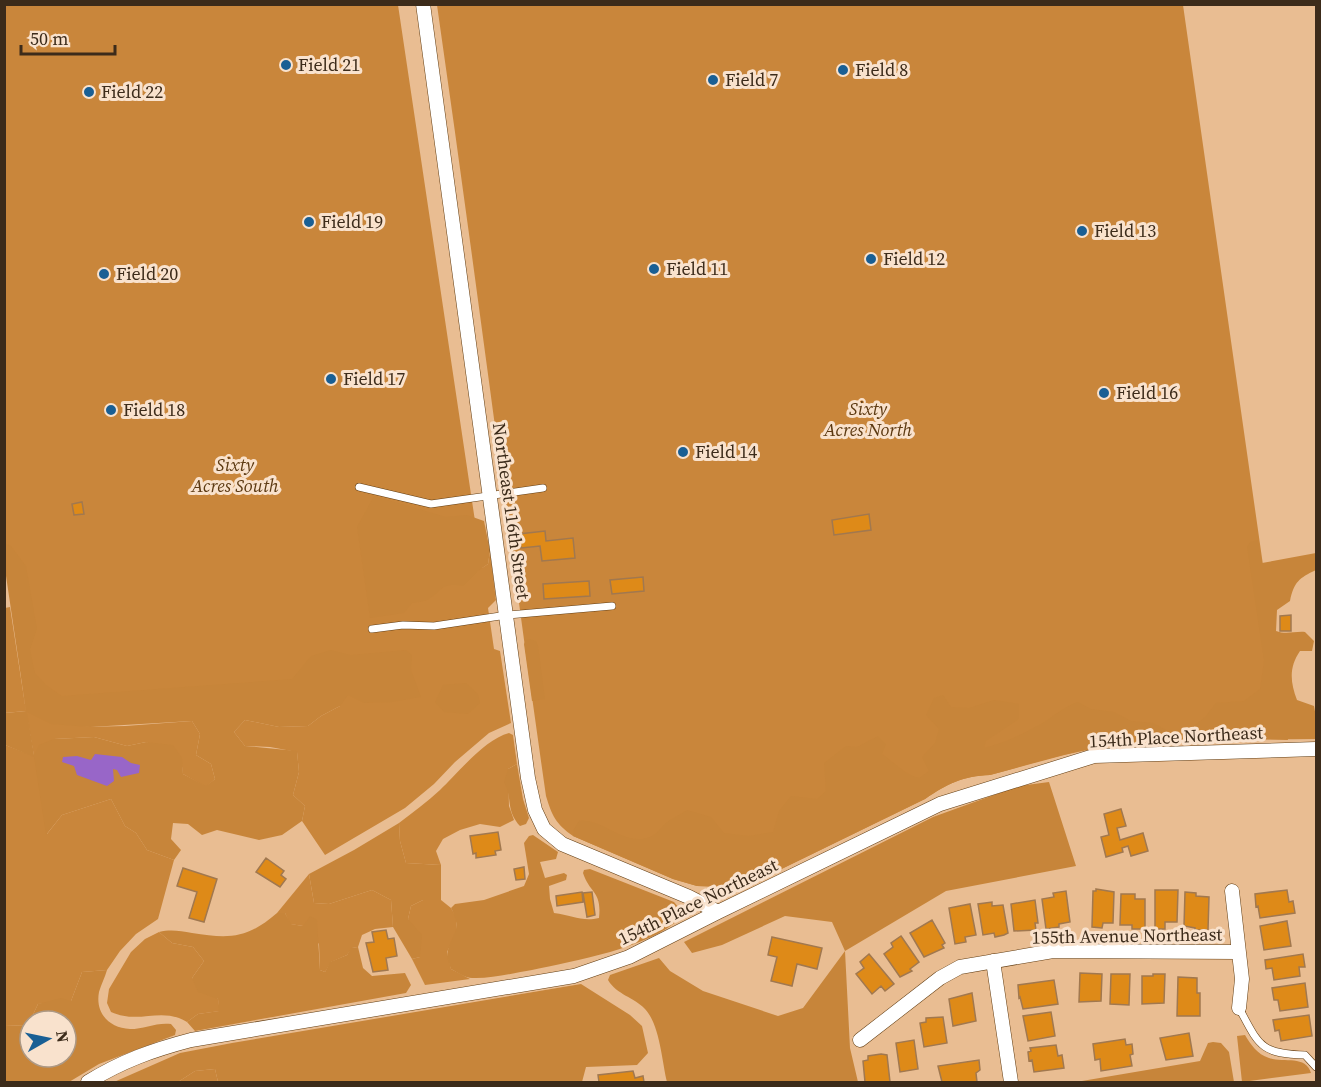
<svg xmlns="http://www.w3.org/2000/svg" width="1321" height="1087" viewBox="0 0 1321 1087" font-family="'Source Serif 4',serif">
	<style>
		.green { fill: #c9863b }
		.forest { fill: #c7853a; fill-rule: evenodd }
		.water { fill: #9866c8 }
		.building { fill: #de8a18; stroke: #a1784f; stroke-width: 1.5 }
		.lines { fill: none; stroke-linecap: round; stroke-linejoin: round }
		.lane-casing { stroke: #623d12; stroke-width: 8 }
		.street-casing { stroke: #623d12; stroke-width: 15 }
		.lane { stroke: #fff; stroke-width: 7 }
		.street { stroke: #fff; stroke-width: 14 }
		.poi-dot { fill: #195f94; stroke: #f9e2cd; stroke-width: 2 }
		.labels { text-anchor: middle; stroke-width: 6; stroke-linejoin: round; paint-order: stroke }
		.poi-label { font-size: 18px; fill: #3c2b1a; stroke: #f9e2cd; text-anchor: start }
		.park-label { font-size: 18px; font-style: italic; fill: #5c3911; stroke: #f9e2cd }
		.street-label { font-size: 18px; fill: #3c2b1a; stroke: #f9e2cd }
	</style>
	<rect width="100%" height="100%" fill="#e9bd92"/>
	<path class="green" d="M4 5H398L482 568 488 564 490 551 496 600 488 608 494 649 500 651 511 723 489 733 455 762 434 784 405 808 325 855 302 821 305 806 293 795 299 772 297 752 270 747 245 746 234 732 245 720 279 727 308 726 321 716 340 706 84 727 125 726 192 721 200 734 196 755 211 764 215 779 206 787 183 774 181 758 146 742 127 746 94 737 54 739 47 834 62 815 111 799 125 826 136 833 147 850 174 860 158 919 136 934 120 951 107 970 82 972 71 1001 38 1004 28 1025 5 1026V745L34 756 26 711 4 713 5 608 10 607 26 711 4 544Z
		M437 5H1183L1288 740C1225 738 1160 738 1098 748 1062 754 1026 766 990 775 963 776 947 784 925 799L753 883 725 887 697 886 673 879 573 836C556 824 552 816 546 796 508 532 475 268 437 5Z
		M509 733 513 735 517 764 508 769 509 806 514 820 500 827 480 824 460 830 443 839 436 851 441 865 406 863 400 841 399 823C413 812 427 802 440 790 458 773 485 739 509 733Z
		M309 874 314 903 329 904 372 890 391 900 393 927 375 929 362 935 358 947 352 948 347 955 331 962 325 972 320 970 319 944 303 926 290 924 285 913H277Z
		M423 900H441L451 908 456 917 457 932 447 952 451 969 470 979 425 985 412 959 420 957 408 919 411 906Z
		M159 932 172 943 193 947 204 961 192 978 218 999 220 1011 198 1014 187 1022C160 1006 140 1025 111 1012L107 1003 109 989 131 952 145 939Z
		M1245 1035C1251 1045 1257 1054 1269 1058 1283 1063 1306 1055 1311 1073L1242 1082 1237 1036Z
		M215 1069 218 1082H178L195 1071Z"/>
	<path class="forest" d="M374 496 446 517 467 515 484 521 490 551 488 564 478 571 463 586C439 582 443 592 427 600 423 602 416 602 412 603L404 613 370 618 357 527Z
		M1258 540 1262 563 1316 553V570C1299 578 1294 582 1290 601L1277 610 1276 631C1286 635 1295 631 1305 632L1314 641 1312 651H1300C1289 667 1290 682 1297 700L1314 706 1316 717V739C1245 740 1173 738 1101 747 1064 753 1027 765 990 775 963 776 947 784 925 799L753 883 725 887 697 886 673 879 573 836 574 829 579 821C604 818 623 847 650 837 659 833 660 828 667 822 673 818 681 814 687 810L711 817 724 833 749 836 773 832 779 811 791 796 817 799 826 791 824 763 846 746 857 747 878 736 886 744 882 754C895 763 904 774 919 778L929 771 922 757 935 743 939 729 926 715 934 698 943 695 951 707 969 708 994 700 1019 704V719L986 741 984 748C1004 743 1023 734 1041 724 1054 716 1063 707 1078 702L1091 709 1114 712 1131 721 1153 723 1170 732 1190 729 1205 717 1216 703 1244 701 1260 689 1264 661 1247 547 1250 542Z
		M4 543 11 546 26 566 37 629 30 650 35 673 46 685 62 696 292 679 311 656 331 650 351 655 406 650 412 655 411 670 421 697 392 702 364 703 348 695 340 706 321 716 308 726 279 727 245 720 234 732 245 746 297 751 299 772 293 795 305 806 302 821 282 835 259 840 217 830 202 835 188 824 173 823 171 839 181 850 174 860 147 850 136 833 125 826 111 799 62 815 46 835 34 757 5 745V713L26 711 5 569ZM27 712 51 724 90 727 192 721 200 734 196 755 211 764 215 779 206 786 183 774 182 758 173 745 146 742 127 746 94 737 54 739 39 745 34 755Z
		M530 639 536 641 538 646 545 699 532 701 524 644 526 640Z
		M466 683 478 694 480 703 468 714 444 712 435 702 443 685Z
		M517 764 523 799 529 818 526 824 520 826C505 809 513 798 504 782L508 769Z
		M1049 782 1076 866 946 891 845 951 850 1048 858 1082H667C662 1062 660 1025 645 1009 634 997 617 995 608 980L610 975 659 958 670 971 703 991 778 1016 803 1008 845 951 832 922 785 916 722 945 692 953 684 942 933 817 1019 786Z
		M399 823 400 841 406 863 441 865V900H423L411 906 408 919 422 935 420 957 412 959 393 927 391 900 372 890 329 904 314 903 309 874 354 850Z
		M533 835 558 852 556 859 540 862 545 878 564 873 567 875 566 880 549 886 550 899 554 913C572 915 582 922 599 918 602 891 590 894 583 873L584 870 590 869 674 902 679 908 680 918C650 948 573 961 532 970 514 973 490 979 472 978 465 978 457 972 451 969 449 963 446 956 448 950 454 930 462 930 451 908L455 904 484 900 524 886 529 874 524 843 529 836Z
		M277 913H285L291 924 303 926 310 916 317 920 320 970 325 972 330 962 347 955 351 948 358 947 363 968 372 976 405 973 411 985 406 993 195 1031 187 1022 198 1014 219 1011 218 999 198 992 192 978 204 961 193 947 172 943 159 932C171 929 180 931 192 933 229 939 247 939 277 913Z
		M107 970C105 977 101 985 99 992 95 1013 109 1028 130 1029 144 1029 157 1022 171 1024L176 1030 175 1035 99 1064 69 1082H5V1026L28 1025 38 1004 61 998 71 1001 82 972ZM30 1021H66V1057H30Z
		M581 984 630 1015 642 1026 648 1053 637 1065 586 1067 582 1082H218L215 1069 195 1071 178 1082H114L180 1053 232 1043Z
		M1213 1042 1221 1043 1229 1052 1234 1082H1076L1200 1061 1208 1043Z"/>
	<path class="water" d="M95 754 122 757 131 763 140 765 139 773 121 777 117 770 113 769 114 781 107 786 77 775 74 766 62 762 63 757 77 756 91 760Z"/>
	<path class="building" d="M82 502 84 514 74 515 72 504Z
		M869 514 871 530 834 535 832 520Z
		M545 531 546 541 573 538 575 558 542 561 540 546 521 548 519 534Z
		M643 577 644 591 612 594 610 580Z
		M589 581 590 596 544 599 543 584Z
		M1291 615V631H1280V616Z
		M1121 809 1126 826 1117 828 1120 840 1143 833 1148 851 1131 856 1128 846 1122 848 1123 852 1106 857 1101 837 1109 835 1104 814Z
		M498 832 501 850 495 851 496 855 476 858V853L473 854 470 836Z
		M266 858 284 871 281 875 286 879 280 887 256 872Z
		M524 867 525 879 516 880 514 869Z
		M183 868 217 879 204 922 189 918 197 892 177 886Z
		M1096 889 1114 892 1113 923H1103L1102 928 1092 927 1093 891H1096Z
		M1155 890H1178L1177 922H1165V929H1155Z
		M1287 890 1289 902 1293 901 1295 913 1260 918 1258 906 1256 907 1255 894Z
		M1066 891 1070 922 1059 924V927L1046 929 1042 899 1054 897 1053 893Z
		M582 892 583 902 557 906 556 896Z
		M592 892 595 915 587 917 583 893Z
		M1185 892 1196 893V896L1209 897 1208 930H1195V928L1184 926Z
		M1121 894H1135V899H1145V929H1132V925H1120Z
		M1035 900 1038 923H1035L1036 930 1014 931 1011 904Z
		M992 902V906L1003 905 1008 933 1004 935 995 937 994 933 983 935 978 904Z
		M970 904 976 935 965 937 966 942 955 944 949 908Z
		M932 920 945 943 942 945 944 948 924 957 910 933Z
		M1287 921 1291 946 1264 950 1260 926Z
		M386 930 388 939 394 938 397 956 386 958 388 970 373 972 366 943 374 942 372 932Z
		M901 936 919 962 910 969 912 971 900 977 884 954 893 947 891 943Z
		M772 937 822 948 817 969 797 964 792 986 771 981 777 957 768 955Z
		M869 954 894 984 885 991 881 986 872 994 856 974 864 968 860 962Z
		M1303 954 1305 967H1299L1300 976 1274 980 1272 968 1266 969 1265 960Z
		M1080 973 1102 974 1101 1001 1079 1002Z
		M1111 974H1130L1129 1005 1110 1004Z
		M1153 974H1165L1164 1003 1142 1004V976H1153Z
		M1178 977 1197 978V993H1200V1016H1177Z
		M1054 980 1058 1004 1023 1009 1020 997 1019 998 1018 985Z
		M1305 983 1308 1007 1280 1011 1278 1000H1274L1272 988Z
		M972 993 976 1021 953 1026 949 999Z
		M1051 1012 1055 1036 1028 1041 1023 1016Z
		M1309 1015 1312 1036 1281 1041 1279 1030 1275 1031 1273 1020Z
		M943 1017 947 1043 924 1047 920 1023 926 1022V1018Z
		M1189 1033 1193 1056 1166 1060 1160 1038Z
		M1125 1039 1126 1045 1132 1044 1133 1054 1130 1055 1132 1066 1101 1071 1100 1059 1095 1060 1093 1044Z
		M914 1040 918 1069 900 1072 896 1043Z
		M1056 1045 1058 1056 1062 1055 1064 1068 1034 1072 1032 1060 1029 1061 1028 1052 1031 1051 1030 1048Z
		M881 1054 887 1055 890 1082H865L863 1061 868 1060V1056Z
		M979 1060 980 1070 976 1073 977 1082H942L938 1066Z
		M633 1071 635 1078 643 1076 644 1082H596H599L598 1075Z"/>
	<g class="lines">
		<g class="lane-casing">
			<path id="lane" d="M359 487 431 504 543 488
				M372 629 403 625 434 626 507 615 612 606
				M1239 1008C1259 1045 1260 1054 1305 1055L1316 1067"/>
		</g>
		<g class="street-casing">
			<path id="street" d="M423 4 528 778 535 810 544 829 562 844 689 897 718 912
				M1232 891 1242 979 1239 1008
				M993 961 1011 1082
				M860 1040 940 978 960 967 1053 951 1239 952
				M88 1082C122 1061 153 1050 191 1040L574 976 629 957 718 912 940 804 1094 756 1316 749"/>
		</g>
		<use href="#lane" class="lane"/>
		<use href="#street" class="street"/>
	</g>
	<g class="poi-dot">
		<circle cx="286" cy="65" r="6"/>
		<circle cx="843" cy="70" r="6"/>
		<circle cx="713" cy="80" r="6"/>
		<circle cx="89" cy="92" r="6"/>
		<circle cx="309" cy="222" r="6"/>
		<circle cx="1082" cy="231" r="6"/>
		<circle cx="871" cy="259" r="6"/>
		<circle cx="654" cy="269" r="6"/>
		<circle cx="104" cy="274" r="6"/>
		<circle cx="331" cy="379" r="6"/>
		<circle cx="1104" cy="393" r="6"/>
		<circle cx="111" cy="410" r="6"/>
		<circle cx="683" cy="452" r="6"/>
	</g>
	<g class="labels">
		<g class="poi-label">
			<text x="298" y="71">Field 21</text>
			<text x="855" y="76">Field 8</text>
			<text x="725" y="86">Field 7</text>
			<text x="101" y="98">Field 22</text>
			<text x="321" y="228">Field 19</text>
			<text x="1094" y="237">Field 13</text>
			<text x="883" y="265">Field 12</text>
			<text x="666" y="275">Field 11</text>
			<text x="116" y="280">Field 20</text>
			<text x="343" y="385">Field 17</text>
			<text x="1116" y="399">Field 16</text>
			<text x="123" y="416">Field 18</text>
			<text x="695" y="458">Field 14</text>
		</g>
		<g class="park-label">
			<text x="868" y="415">Sixty<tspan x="868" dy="21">Acres North</tspan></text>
			<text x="235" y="471">Sixty<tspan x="235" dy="21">Acres South</tspan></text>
		</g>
		<g class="street-label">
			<text transform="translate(511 511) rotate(82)" y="6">Northeast 116th Street</text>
			<text transform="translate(1176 737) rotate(-3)" y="6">154th Place Northeast</text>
			<text transform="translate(698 902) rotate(-26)" y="6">154th Place Northeast</text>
			<text transform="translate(1127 936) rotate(-1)" y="6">155th Avenue Northeast</text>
		</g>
	</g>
	<rect width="1321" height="1087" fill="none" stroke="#3c2b1a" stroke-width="12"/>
	<g transform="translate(48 1039) rotate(81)"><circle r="28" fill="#f9e2cd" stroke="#ad9985" stroke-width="1.5"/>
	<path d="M0-4.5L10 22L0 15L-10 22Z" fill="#195f94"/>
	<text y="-9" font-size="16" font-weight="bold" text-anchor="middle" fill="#3c2b1a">N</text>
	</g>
	<path d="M21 45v9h94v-9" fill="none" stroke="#3c2b1a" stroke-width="3"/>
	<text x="30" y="45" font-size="18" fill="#3c2b1a" stroke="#f9e2cd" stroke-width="4.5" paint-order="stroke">50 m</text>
</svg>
